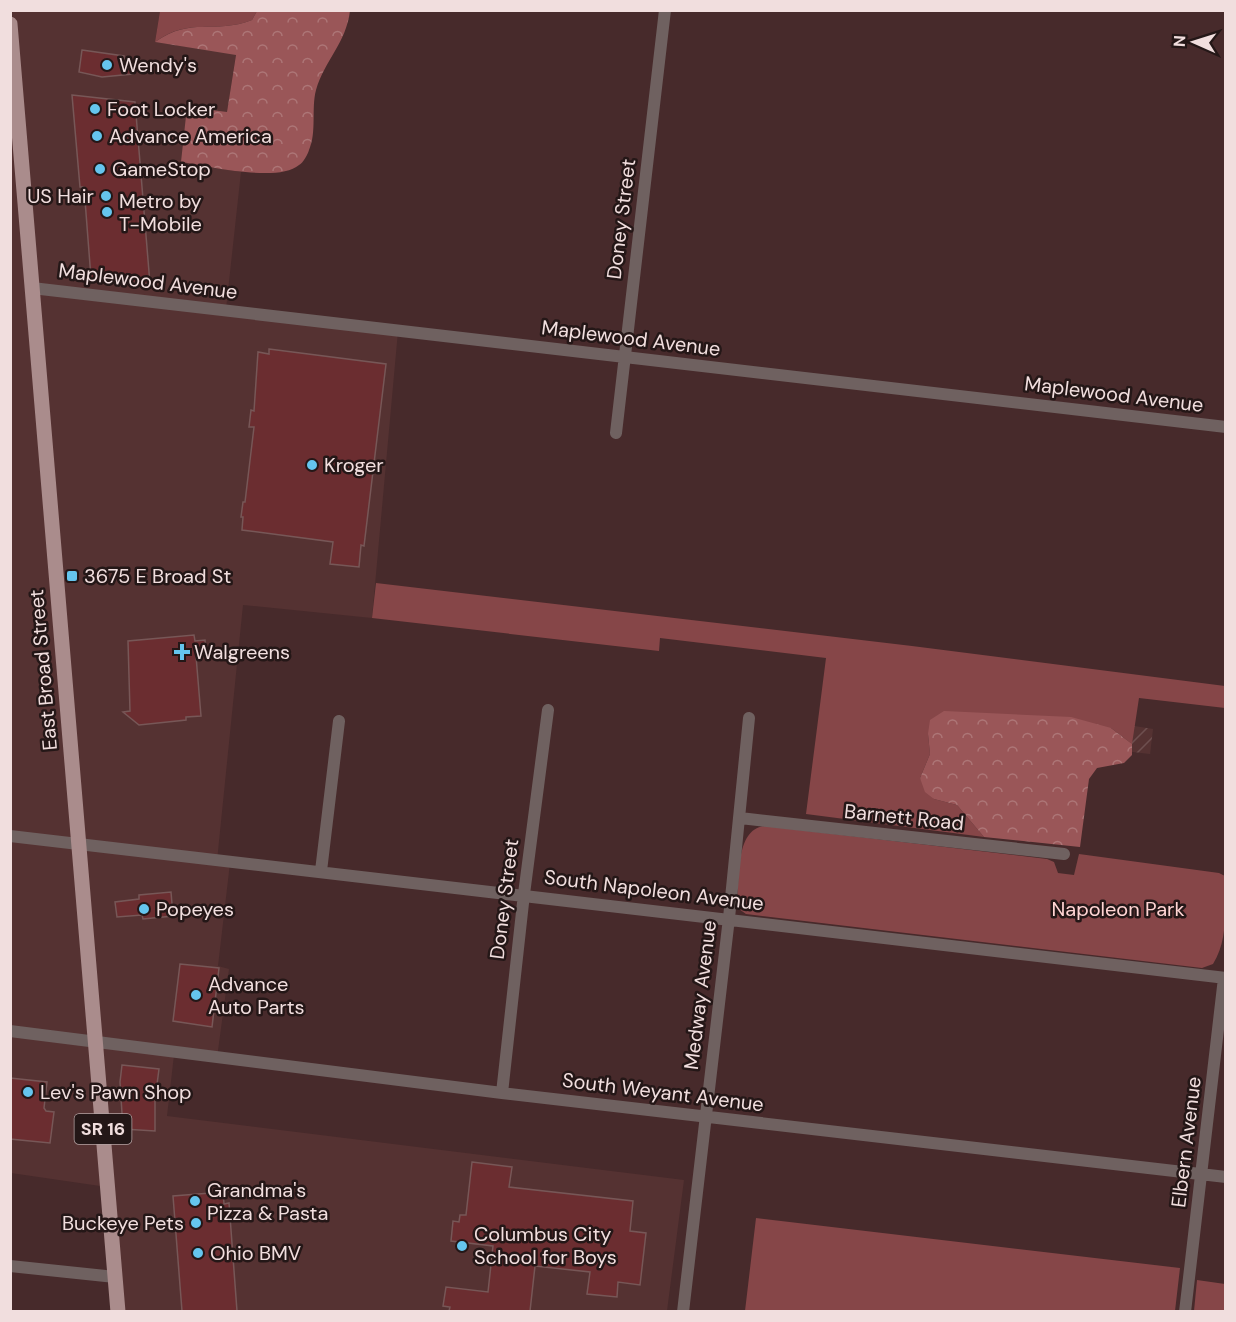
<svg xmlns="http://www.w3.org/2000/svg" width="1236" height="1322" viewBox="0 0 1236 1322" font-family="'DM Sans',sans-serif">
	<style>
		.built { fill: #553232 }
		.industrial { fill: url(#industrial-furrows) }
		.green { fill: #864648 }
		.forest { fill: url(#forest-crowns) }
		.building { fill: #6b2d30; stroke: #775757; stroke-width: 1.5 }
		.lines { fill: none; stroke-linecap: round; stroke-linejoin: round }
		.minor { stroke: #6f6160; stroke-width: 12 }
		.primary { stroke: #aa8c8c; stroke-width: 15 }
		.poi-dot { fill: #65c5ee; stroke: #241717; stroke-width: 2 }
		.labels { text-anchor: middle; stroke-width: 5; stroke-linejoin: round; paint-order: stroke }
		.shield { fill: #241717; stroke: #b4a2a2; stroke-width: 1.5 }
		.shield-label { font-size: 18px; font-weight: bold; fill: #f1dede }
		.poi-label { font-size: 20px; fill: #f1dede; stroke: #241717; text-anchor: start }
		.street-label { font-size: 20px; fill: #f1dede; stroke: #241717 }
		.park-label { font-size: 20px; fill: #ffd4d3; stroke: #241717 }
	</style>
	<defs>
		<pattern id="industrial-furrows" width="10" height="10" patternUnits="userSpaceOnUse" patternTransform="scale(1.5)"><rect width="10" height="10" fill="#553232"/><path d="M-1 1l2-2M0 10L10 0M9 11l2-2" fill="none" stroke="#6e4f4f"/></pattern>
		<pattern id="forest-crowns" width="20" height="18" patternUnits="userSpaceOnUse" patternTransform="scale(1.5)"><rect width="20" height="18" fill="#9a5658"/><path d="M2 6a3 3 0 1 1 6 0M12 15a3 3 0 1 1 6 0" fill="none" stroke="#ad7677"/></pattern>
	</defs>
	<rect width="100%" height="100%" fill="#472a2b"/>
	<path class="built" d="M11 11H160L155 42 236 54 227 113 181 162 241 172 226 309 398 331 372 618 243 605 217 861 230 863 218 966 229 969 217 1058 174 1055 167 1116 684 1180 667 1311H119L107 1187 11 1173Z"/>
	<path class="industrial" d="M1128 725 1153 729 1150 754 1125 751Z"/>
	<path class="green" d="M160 11H257L252 20C213 35 191 16 155 42Z
		M376 583 912 646 1225 686V708L1139 698 1132 744 1111 728 928 734 930 754 920 778 934 799 957 805 984 837 806 814 826 658 660 638 659 651 372 618Z
		M765 826 1047 859 1054 862 1058 873 1074 875 1079 854 1219 873 1225 876C1225 904 1229 939 1213 964L1202 968 746 914 739 909 737 901C740 878 735 829 765 826Z
		M756 1218 1180 1268 1175 1311H745Z
		M1197 1280 1225 1284V1311H1194Z"/>
	<path class="forest" d="M257 11H350C346 43 325 60 316 90 311 109 317 132 309 150 308 154 303 163 299 165 278 183 208 166 181 162L187 107 227 112 236 55 155 42C192 16 213 35 252 20Z
		M944 711 1071 717 1111 728 1132 744V755L1124 763 1097 768 1089 779 1080 847 984 837 957 805 934 799 925 792 920 778 930 754 928 734 930 720Z"/>
	<path class="building" d="M82 50 124 56V60L134 61 133 74 102 77 79 72Z
		M72 95 135 102 150 284 91 278 84 187H80Z
		M269 349 386 364 364 546 361 545 359 567 330 564 333 542 242 530 243 517H241L243 502H245L254 427H249L251 410 254 411 258 352 269 354Z
		M194 635 195 641 205 640 206 656H196L201 716 186 717V720L139 725 123 712 130 711 128 641Z
		M171 892 173 916 143 919 142 915 117 917 115 902 139 899V895Z
		M180 964 219 968 212 1027 173 1021Z
		M122 1065 159 1069 155 1100V1131L123 1129 120 1082Z
		M10 1078 47 1082 44 1108 46 1111 54 1112 50 1143 10 1139Z
		M472 1162 512 1167 509 1187 633 1201 630 1231 646 1233 640 1285 618 1282 617 1297 587 1294 590 1272 535 1266 530 1311H449L450 1307 443 1306 446 1287 488 1292 493 1246 451 1241 453 1221 459 1222 460 1215H466Z
		M223 1192 224 1204 229 1203 237 1311H182L173 1196Z"/>
	<g class="lines">
		<path class="minor" d="M32 288 1226 427
			M616 433 665 10
			M740 818 1064 854
			M10 836 1226 978
			M321 871 339 721
			M10 1031 502 1093 1226 1177
			M502 1093 524 894 548 710
			M10 1266 115 1277
			M683 1312 729 918 749 718
			M1185 1312 1224 978"/>
		<path class="primary" d="M10 24 118 1312"/>
	</g>
	<g class="poi-dot">
		<circle cx="107" cy="65" r="6"/>
		<circle cx="95" cy="109" r="6"/>
		<circle cx="97" cy="136" r="6"/>
		<circle cx="100" cy="169" r="6"/>
		<circle cx="106" cy="196" r="6"/>
		<circle cx="107" cy="212" r="6"/>
		<circle cx="312" cy="465" r="6"/>
		<rect x="66" y="570" width="12" height="12" rx="3"/>
		<path d="M179 643h6v6h6v6h-6v6h-6v-6h-6v-6h6z"/>
		<circle cx="144" cy="909" r="6"/>
		<circle cx="196" cy="995" r="6"/>
		<circle cx="28" cy="1092" r="6"/>
		<circle cx="195" cy="1201" r="6"/>
		<circle cx="196" cy="1223" r="6"/>
		<circle cx="462" cy="1246" r="6"/>
		<circle cx="198" cy="1253" r="6"/>
	</g>
	<g class="labels">
		<rect class="shield" x="74.5" y="1114" width="57" height="30" rx="4.5"/>
		<g class="shield-label">
			<text x="103" y="1135">SR 16</text>
		</g>
		<g class="poi-label">
			<text x="119" y="72">Wendy's</text>
			<text x="107" y="116">Foot Locker</text>
			<text x="109" y="143">Advance America</text>
			<text x="112" y="176">GameStop</text>
			<text x="94" y="203" text-anchor="end">US Hair</text>
			<text x="119" y="208">Metro by<tspan x="119" dy="23">T-Mobile</tspan></text>
			<text x="324" y="472">Kroger</text>
			<text x="84" y="583">3675 E Broad St</text>
			<text x="194" y="659">Walgreens</text>
			<text x="156" y="916">Popeyes</text>
			<text x="208" y="991">Advance<tspan x="208" dy="23">Auto Parts</tspan></text>
			<text x="40" y="1099">Lev's Pawn Shop</text>
			<text x="207" y="1197">Grandma's<tspan x="207" dy="23">Pizza &amp; Pasta</tspan></text>
			<text x="184" y="1230" text-anchor="end">Buckeye Pets</text>
			<text x="474" y="1241">Columbus City<tspan x="474" dy="23">School for Boys</tspan></text>
			<text x="210" y="1260">Ohio BMV</text>
		</g>
		<g class="street-label">
			<text transform="translate(621 219) rotate(-83)" y="7">Doney Street</text>
			<text transform="translate(148 281) rotate(7)" y="7">Maplewood Avenue</text>
			<text transform="translate(631 338) rotate(7)" y="7">Maplewood Avenue</text>
			<text transform="translate(1114 394) rotate(7)" y="7">Maplewood Avenue</text>
			<text transform="translate(43 670) rotate(-95)" y="7">East Broad Street</text>
			<text transform="translate(904 817) rotate(6)" y="7">Barnett Road</text>
			<text transform="translate(654 890) rotate(7)" y="7">South Napoleon Avenue</text>
			<text transform="translate(504 899) rotate(-83)" y="7">Doney Street</text>
			<text transform="translate(700 995) rotate(-83)" y="7">Medway Avenue</text>
			<text transform="translate(663 1092) rotate(7)" y="7">South Weyant Avenue</text>
			<text transform="translate(1186 1142) rotate(-83)" y="7">Elbern Avenue</text>
		</g>
		<g class="park-label">
			<text x="1118" y="916">Napoleon Park</text>
		</g>
	</g>
	<rect width="1236" height="1322" fill="none" stroke="#f1dede" stroke-width="24"/>
	<g transform="translate(1194 42) rotate(273)" stroke="#241717" stroke-width="4.5" paint-order="stroke">
	<path d="M0-4.5L10 22L0 15L-10 22Z" fill="#f1dede"/>
	<text y="-9" font-size="16" font-weight="bold" text-anchor="middle" fill="#f1dede">N</text>
	</g>
</svg>
